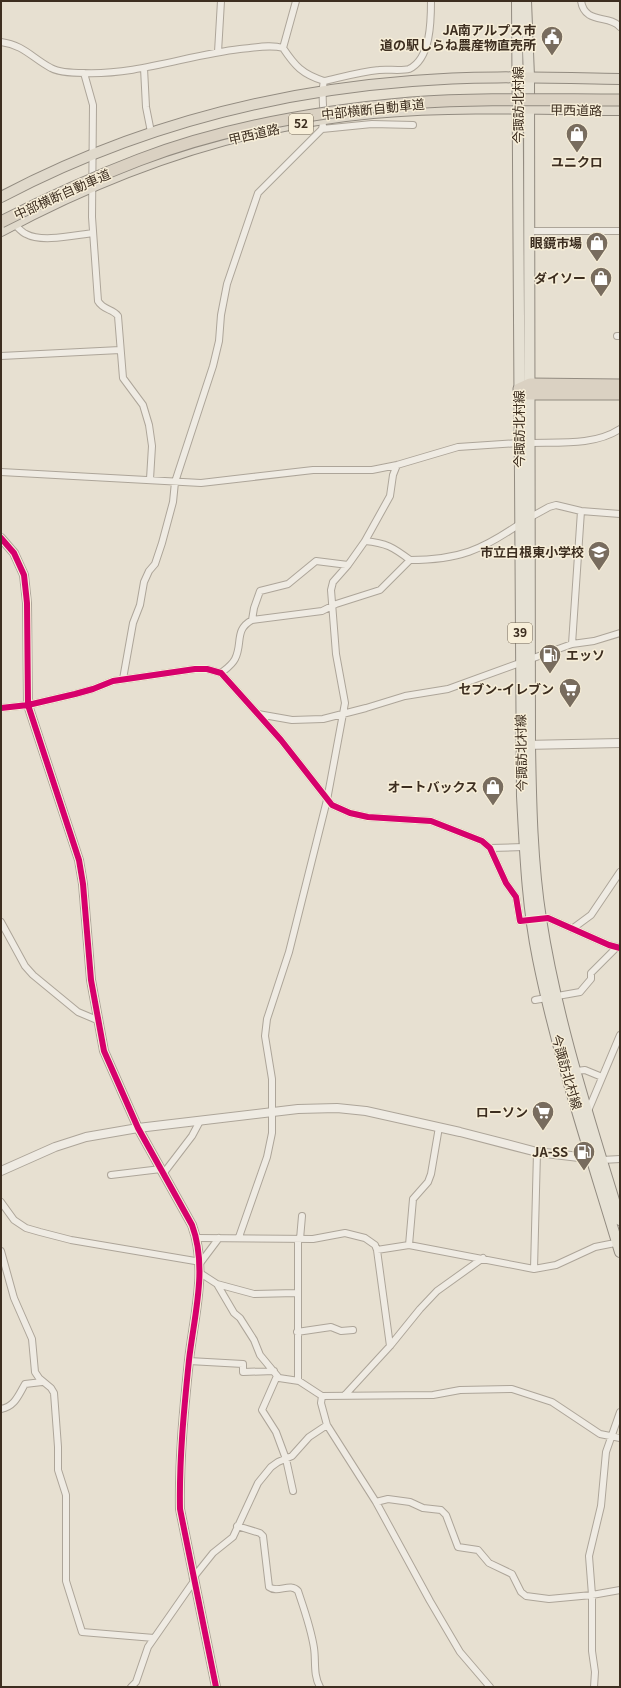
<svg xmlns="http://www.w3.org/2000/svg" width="621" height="1688" viewBox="0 0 621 1688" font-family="Georgia,'Noto Sans JP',serif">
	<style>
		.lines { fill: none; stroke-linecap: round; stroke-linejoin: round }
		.minor-casing { stroke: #ada599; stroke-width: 8 }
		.tertiary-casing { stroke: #ada599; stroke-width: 10 }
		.primary-casing { stroke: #928b80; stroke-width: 12 }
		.trunk-casing { stroke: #928b80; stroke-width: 12 }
		.motorway-casing { stroke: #928b80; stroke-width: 13 }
		.minor { stroke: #efebe3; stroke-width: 6 }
		.tertiary { stroke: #efebe3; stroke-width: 8 }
		.primary { stroke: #e6e1d4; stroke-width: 10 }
		.trunk { stroke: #e0d9cb; stroke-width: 10 }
		.motorway { stroke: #dad1c2; stroke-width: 11 }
		.motorway-bridge-casing { stroke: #928b80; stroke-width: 13; stroke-linecap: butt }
		.motorway-bridge { stroke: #dad1c2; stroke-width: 11 }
		.cycleway-casing { stroke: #f7eed8; stroke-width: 8 }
		.cycleway { stroke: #d6006c; stroke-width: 6 }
		.labels { text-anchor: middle; stroke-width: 3; stroke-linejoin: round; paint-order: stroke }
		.shield { fill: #f7eed8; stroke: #756857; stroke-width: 1 }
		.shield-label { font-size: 12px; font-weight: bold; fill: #3d2e20 }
		.poi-label { font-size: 13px; font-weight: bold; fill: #3d2e20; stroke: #f7eed8; text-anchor: end }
		.street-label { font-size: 13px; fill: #3d2e20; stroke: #f7eed8 }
	</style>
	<rect width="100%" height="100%" fill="#e7e0d1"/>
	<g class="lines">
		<g class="minor-casing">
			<path id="minor" d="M581 1C585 25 609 14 620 27
				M1 42C24 45 32 58 51 68 60 73 74 73 84 73 138 75 188 55 240 49 254 48 270 44 283 48
				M218 52 221 1
				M144 68 146 107 151 132
				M84 73 93 105 92 217 98 301C103 310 113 309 118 316L123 378 143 405 149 425 152 446 150 479
				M324 81C342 77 360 72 379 70 386 69 403 71 409 69 431 59 431 20 431 1
				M322 129 372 124 413 125
				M14 224C18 227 21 232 26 234 42 243 75 235 93 233
				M530 231H620
				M617 336H620
				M1 356 120 350
				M529 443C558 442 594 446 620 429
				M1 472 201 483 313 470H372L397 465 458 447 519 443
				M529 518 549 507 556 505 581 511 620 514
				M365 541C386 543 393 547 410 560
				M252 620 254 608 260 591 288 584 316 561 348 565 365 541 390 496 393 475 397 465
				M572 644 581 511
				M221 673C226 669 232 665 235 659 243 643 234 630 252 620L322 611 336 604 380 590 410 560C459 560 482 550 521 523
				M123 679 133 623 140 605 144 582 149 571 155 564 162 543 173 502 175 482 213 366 219 341 221 315 227 284 258 193 322 129C326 113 320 97 324 81 302 74 295 66 283 48L296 1
				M1 708 28 705 75 694 93 689 113 681 195 669H207L221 673 281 740 332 805 350 813 368 817 431 821 482 841 490 848 506 883 516 897 520 921 548 918 609 945 620 948
				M258 714 292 720 323 719 366 708 405 696 448 689 572 644 594 641 620 633
				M490 848 524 847
				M1 922 25 966 33 975 78 1012 97 1020
				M572 929 591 915 620 872
				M535 1000 580 992 591 979V973L617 947
				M576 1071 585 1070 602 1077
				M588 1111 620 1035
				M602 1160 620 1159
				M163 1174 192 1136 200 1121
				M111 1175 161 1169
				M1 1202 14 1220 26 1228 40 1232 71 1240 201 1262 219 1238
				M239 1237 267 1157 272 1133V1079L265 1036 267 1019 289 952 327 800 345 703 336 654 331 590 333 582 348 565
				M197 1238 313 1239 345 1233 365 1238 375 1245 377 1250 390 1346
				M300 1239 302 1216
				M409 1245 413 1199 428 1182 431 1174 439 1127
				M377 1250 409 1245 534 1269 556 1265 595 1247 620 1242
				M1 1251 14 1298 32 1339 35 1372 39 1378 51 1388 54 1393 58 1447V1470L66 1495V1581L82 1632 154 1638
				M534 1269 537 1152
				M200 1273 217 1284 234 1313 240 1318 254 1340 260 1355 279 1378 299 1381 322 1396 433 1395 460 1390 512 1389 552 1402 600 1434 620 1438
				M217 1284 254 1294 296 1293
				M297 1332 331 1327 341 1331 353 1330
				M189 1361 243 1364V1372L274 1371
				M277 1376 262 1410 276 1432 286 1459 293 1491
				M298 1380V1239
				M345 1395 390 1346 420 1309 437 1291 483 1258
				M322 1396 321 1403 327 1425 376 1502 430 1601 460 1652 490 1687
				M1 1409C15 1406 18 1396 25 1384L42 1382
				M376 1502 388 1499 410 1502 423 1508 441 1510 446 1515 458 1547 478 1550 489 1563 512 1574 521 1592 526 1596 549 1599 592 1595 620 1590
				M237 1526 260 1533 263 1536 269 1587C278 1594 290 1582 298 1591 304 1609 311 1628 314 1648 316 1661 313 1675 320 1687
				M193 1578 213 1553 233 1537 258 1483 271 1467 278 1462 292 1456 309 1437 327 1425
				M131 1687 136 1682 148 1647 194 1581
				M594 1687 595 1672 592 1651V1595L589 1556 601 1506 606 1452 620 1412"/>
		</g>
		<g class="tertiary-casing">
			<path id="tertiary" d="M1 538 14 553 24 575 27 603 28 705 79 860 83 884 91 980 104 1051 138 1128 192 1225C208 1268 194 1316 189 1360 184 1409 179 1460 180 1509L216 1687
				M524 745 620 743
				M1 1171 55 1147 86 1137 138 1128 298 1109 337 1108 366 1111 460 1132 537 1152 596 1159"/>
		</g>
		<g class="primary-casing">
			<path id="primary" d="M517 1 522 796C525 851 527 905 538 959 558 1058 591 1155 620 1252
				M526 1 529 77 530 745C531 803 532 862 541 919 557 1022 590 1121 620 1220"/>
		</g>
		<g class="trunk-casing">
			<path id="trunk" d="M1 197C128 130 268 92 412 81 481 75 551 78 620 79
				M1 231C116 169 242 125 373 113 455 106 537 109 620 110"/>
		</g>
		<g class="motorway-casing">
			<path id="motorway" d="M519 389 530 384 620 385
				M519 389 529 394H620"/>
		</g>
		<use href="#minor" class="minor"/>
		<use href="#tertiary" class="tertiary"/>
		<use href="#primary" class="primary"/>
		<use href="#trunk" class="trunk"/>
		<use href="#motorway" class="motorway"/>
		<g class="motorway-bridge-casing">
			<path id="motorway-bridge" d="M1 222C46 199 92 178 139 160 225 127 319 111 411 103 480 98 551 100 620 100"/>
		</g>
		<use href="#motorway-bridge" class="motorway-bridge"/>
		<g class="cycleway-casing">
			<path id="cycleway" d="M1 538 14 553 24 575 27 603 28 705 79 860 83 884 91 980 104 1051 138 1128 192 1225C208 1268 194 1316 189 1360 184 1409 179 1460 180 1509L216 1687
				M1 708 28 705 75 694 93 689 113 681 195 669H207L221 673 281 740 332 805 350 813 368 817 431 821 482 841 490 848 506 883 516 897 520 921 548 918 609 945 620 948"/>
		</g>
		<use href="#cycleway" class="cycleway"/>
	</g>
	<defs>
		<g id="civic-pin" transform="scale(1.15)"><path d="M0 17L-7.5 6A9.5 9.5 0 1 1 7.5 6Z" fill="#786c5e" stroke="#f7eed8"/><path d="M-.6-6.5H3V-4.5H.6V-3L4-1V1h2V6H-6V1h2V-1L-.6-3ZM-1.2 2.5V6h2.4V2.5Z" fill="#fff"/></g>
		<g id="shop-pin" transform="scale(1.15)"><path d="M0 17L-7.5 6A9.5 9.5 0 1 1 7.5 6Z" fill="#786c5e" stroke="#f7eed8"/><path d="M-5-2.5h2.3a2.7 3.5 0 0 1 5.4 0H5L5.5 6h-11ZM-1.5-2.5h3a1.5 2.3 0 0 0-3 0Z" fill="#fff"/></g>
		<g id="school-pin" transform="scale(1.15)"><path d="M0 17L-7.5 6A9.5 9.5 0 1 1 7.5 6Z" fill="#786c5e" stroke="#f7eed8"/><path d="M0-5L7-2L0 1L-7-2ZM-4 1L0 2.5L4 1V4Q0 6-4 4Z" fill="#fff"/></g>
		<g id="fuel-pin" transform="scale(1.15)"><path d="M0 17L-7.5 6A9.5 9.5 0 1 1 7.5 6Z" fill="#786c5e" stroke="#f7eed8"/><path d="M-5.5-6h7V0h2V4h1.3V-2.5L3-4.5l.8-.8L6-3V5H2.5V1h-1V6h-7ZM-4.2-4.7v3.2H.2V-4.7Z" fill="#fff"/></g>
		<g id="supermarket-pin" transform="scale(1.15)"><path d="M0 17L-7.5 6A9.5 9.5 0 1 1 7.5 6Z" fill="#786c5e" stroke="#f7eed8"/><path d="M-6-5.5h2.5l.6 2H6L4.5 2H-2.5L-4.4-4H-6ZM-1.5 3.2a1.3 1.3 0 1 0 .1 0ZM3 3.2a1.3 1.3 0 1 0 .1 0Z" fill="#fff"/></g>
	</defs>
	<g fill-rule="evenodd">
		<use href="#civic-pin" x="552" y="37"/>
		<use href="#shop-pin" x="577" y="134"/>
		<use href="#shop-pin" x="597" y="243"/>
		<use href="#shop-pin" x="601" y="278"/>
		<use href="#school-pin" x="599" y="552"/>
		<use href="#fuel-pin" x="550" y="655"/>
		<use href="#supermarket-pin" x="570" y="689"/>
		<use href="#shop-pin" x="493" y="787"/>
		<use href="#supermarket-pin" x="543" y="1112"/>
		<use href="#fuel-pin" x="584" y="1152"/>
	</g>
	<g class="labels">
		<g class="shield">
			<rect x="289" y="114" width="24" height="20" rx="3"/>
			<rect x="508" y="623" width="24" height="20" rx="3"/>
		</g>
		<g class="shield-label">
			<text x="301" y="128">52</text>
			<text x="520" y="637">39</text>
		</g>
		<g class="poi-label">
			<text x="536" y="35">JA南アルプス市<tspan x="536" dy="15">道の駅しらね農産物直売所</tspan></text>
			<text x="577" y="167" text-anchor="middle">ユニクロ</text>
			<text x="582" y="248">眼鏡市場</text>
			<text x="586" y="283">ダイソー</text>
			<text x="584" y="557">市立白根東小学校</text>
			<text x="566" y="660" text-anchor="start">エッソ</text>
			<text x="554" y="694">セブン-イレブン</text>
			<text x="478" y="792">オートバックス</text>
			<text x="528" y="1117">ローソン</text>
			<text x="568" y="1157">JA-SS</text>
		</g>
		<g class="street-label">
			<text transform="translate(518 105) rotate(-90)" y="5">今諏訪北村線</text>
			<text transform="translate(373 109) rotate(-6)" y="5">中部横断自動車道</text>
			<text transform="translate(576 110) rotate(1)" y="5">甲西道路</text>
			<text transform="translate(254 134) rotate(-13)" y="5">甲西道路</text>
			<text transform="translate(62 194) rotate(-24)" y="5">中部横断自動車道</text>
			<text transform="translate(519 429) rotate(-90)" y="5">今諏訪北村線</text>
			<text transform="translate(521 753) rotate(-91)" y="5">今諏訪北村線</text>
			<text transform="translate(567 1072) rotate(74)" y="5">今諏訪北村線</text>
		</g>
	</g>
	<rect width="621" height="1688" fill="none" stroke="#3d2e20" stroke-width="4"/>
</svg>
